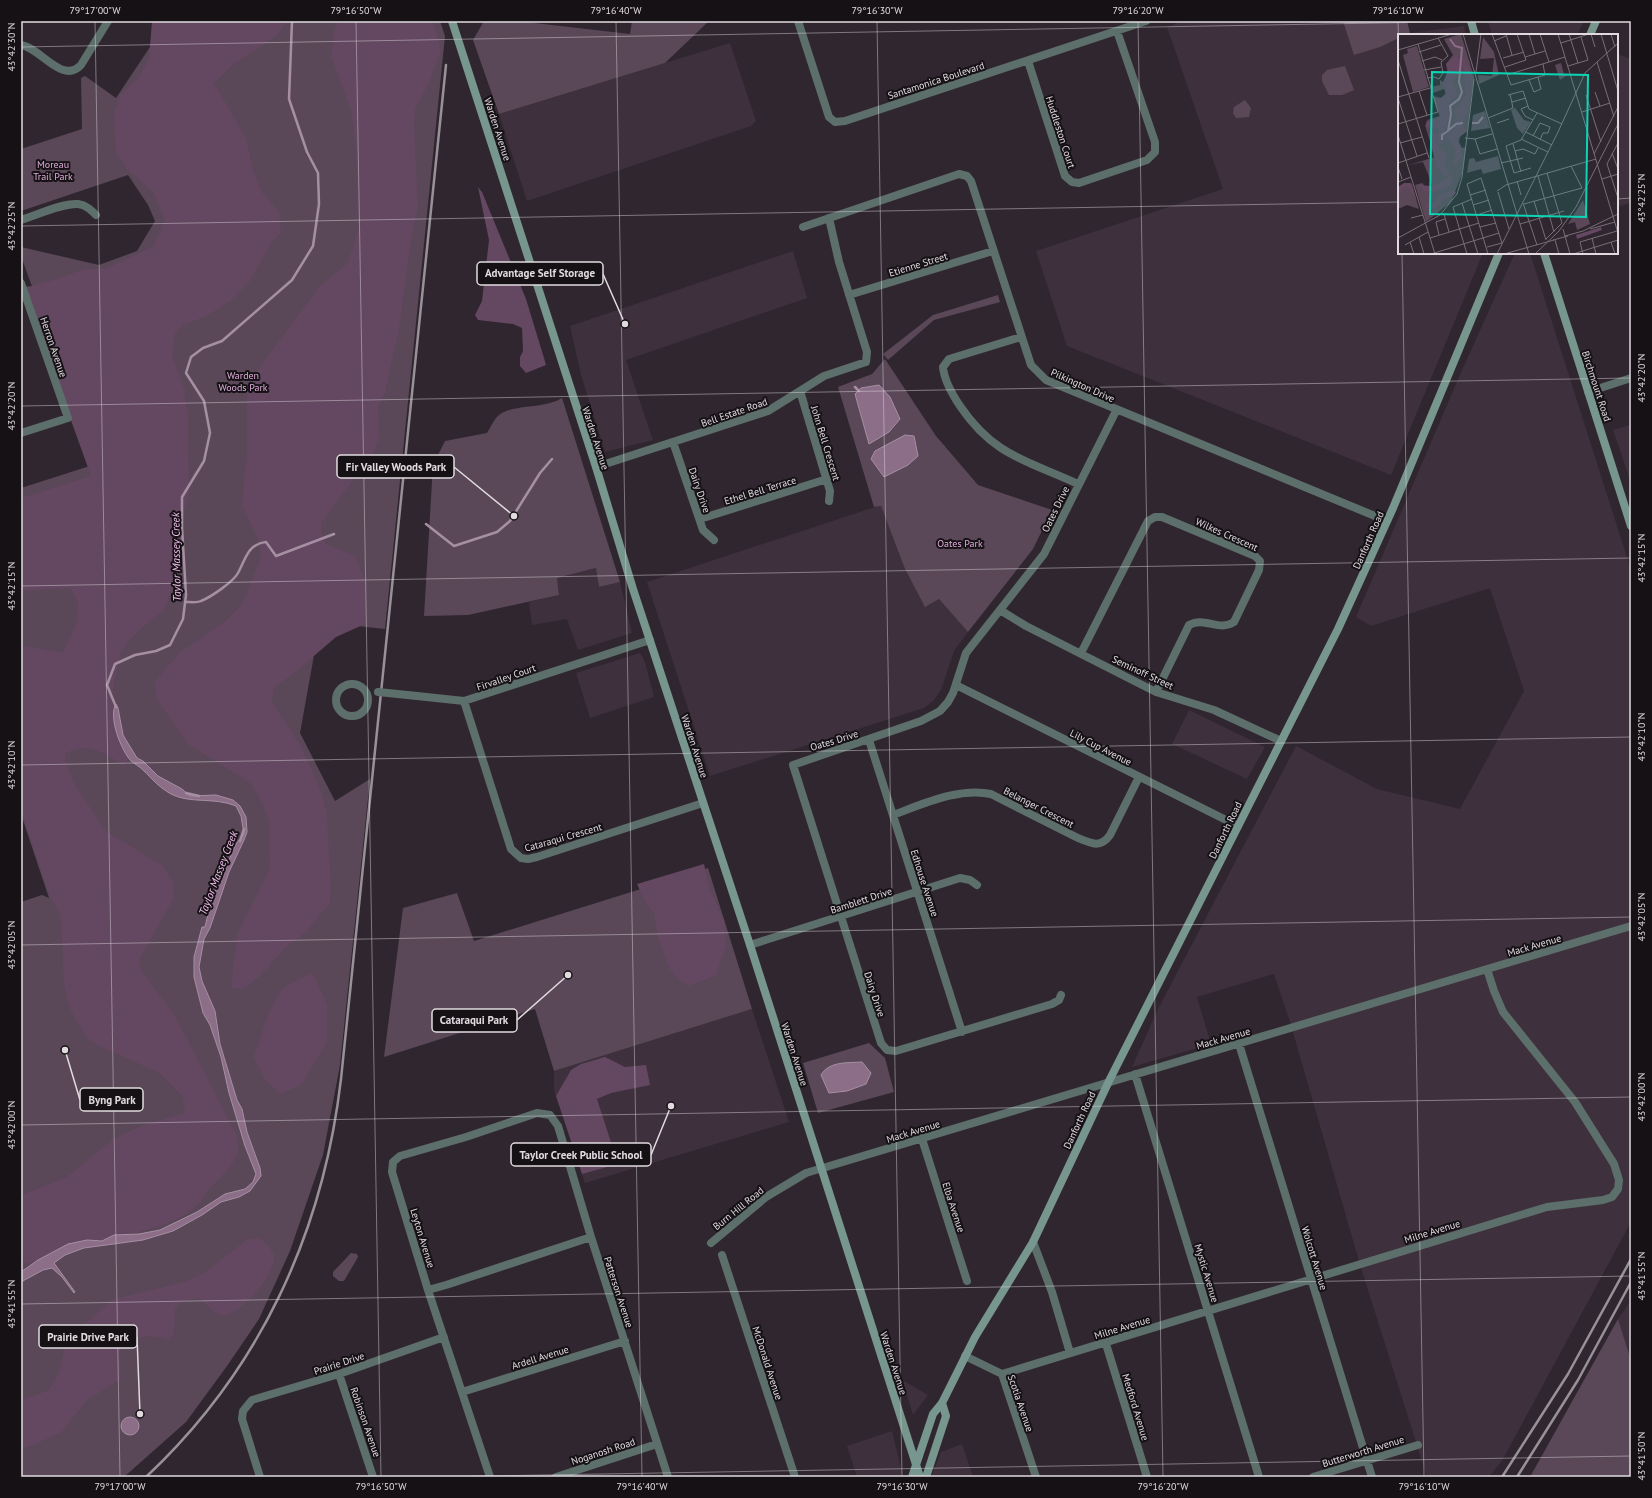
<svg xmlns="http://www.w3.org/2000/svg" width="1652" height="1498" viewBox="0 0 1652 1498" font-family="'PT Sans',sans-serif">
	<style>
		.built { fill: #3e303c }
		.green { fill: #5a4858 }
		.forest { fill: #644761 }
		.water { fill: #8c6e89; stroke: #a68fa3 }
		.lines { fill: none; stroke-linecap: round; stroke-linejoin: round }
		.stream { stroke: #a68fa3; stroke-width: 2.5 }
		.minor { stroke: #5c6f6a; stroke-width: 8 }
		.secondary { stroke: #77968e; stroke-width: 8 }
		.rail { stroke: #999198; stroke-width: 2.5 }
		.minor-bridge { stroke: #5c6f6a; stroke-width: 8 }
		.ticks { fill: none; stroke: #e1dbe0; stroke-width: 1; stroke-opacity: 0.45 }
		.labels { text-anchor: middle; stroke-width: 4; stroke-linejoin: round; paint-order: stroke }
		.street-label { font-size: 10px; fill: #e1dbe0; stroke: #151115 }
		.park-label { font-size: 10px; fill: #e0addb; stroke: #151115 }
		.water-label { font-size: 11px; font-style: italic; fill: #f5c1f0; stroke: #151115 }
		.inset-river { fill: none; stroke: #8c6e89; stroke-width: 2 }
		.inset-road { fill: none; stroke: #776e76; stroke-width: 1 }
		.view { fill: #0bd5b5; fill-opacity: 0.15; stroke: #0bd5b5; stroke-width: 2 }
		.inset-edge { fill: none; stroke: #e1dbe0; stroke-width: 2 }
		.leader { fill: none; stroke: #e1dbe0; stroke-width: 1.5 }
		.callout-dot { fill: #e1dbe0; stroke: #151115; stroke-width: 1.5 }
		.callout { fill: #151115; stroke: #e1dbe0; stroke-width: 1.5 }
		.callout-label { font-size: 11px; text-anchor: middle; font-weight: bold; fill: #e1dbe0 }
		.neatline { fill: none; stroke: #e1dbe0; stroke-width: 1.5 }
		.ticks-label { font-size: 10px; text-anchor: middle; fill: #e1dbe0 }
	</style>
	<rect width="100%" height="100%" fill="#30262f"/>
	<path class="built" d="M1182 21H1343L1355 55 1399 38V253H1483L1391 475 1067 346 1036 251 1223 189 1167 27Z
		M1488 21H1584L1577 35H1492Z
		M1464 26 1466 35H1406L1410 33Z
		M730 43 756 121 751 126 527 201 499 114Z
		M1617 54 1631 59V203L1617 207Z
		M793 251 807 298 626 360 653 440 605 452 581 375 570 326Z
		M1515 253H1530L1631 570V1222L1502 1461 1489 1477H1427L1361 1268 1290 1022 1274 974 1197 997 1211 1044 1132 1067 1158 1009 1296 746 1377 789 1460 809 1524 691 1490 588 1371 626 1356 617 1462 370Z
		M1631 425V483L1613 430Z
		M881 505 905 569 925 606 939 599 968 632 954 651 941 690 934 700 924 708 710 776 647 582Z
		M597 568 599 587 620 582 632 633 578 650 567 619 532 625 529 602 559 595 557 578Z
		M640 653 645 662 654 697 590 718 576 673Z
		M1189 710 1265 747 1247 779 1172 744Z
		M752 1009 789 1122 585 1183 554 1090V1071Z
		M1631 1300V1360L1618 1319Z
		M902 1380 928 1395 913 1415Z
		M892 1431 902 1472 900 1477H857L847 1446Z
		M962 1444 973 1477H931L941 1452Z"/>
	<path class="green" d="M161 21H440L445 36 385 629 320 622 300 733 335 801 370 779 340 1065 323 1155 290 1251 259 1319 227 1366 186 1422 124 1477H21V902L42 895 49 898 21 814V488L96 464 21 256V247L99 265 137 251 155 221 148 205 128 175 21 211V149L82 129 81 78 85 76 116 98 156 38Z
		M484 21H517L630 34 632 21H709L665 63 499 114 473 40Z
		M1343 21H1407L1410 33 1399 35V38L1380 47 1354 55Z
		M1345 66 1354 90 1342 95H1329L1322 81V75L1327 70Z
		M1245 100 1251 108 1249 117 1236 118 1233 113 1234 107Z
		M998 295 1000 302 934 320 888 360 883 354 933 315Z
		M885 359 936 436 978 485 1052 510 1033 549 968 632 939 599 925 607 905 569 881 506 874 507 838 387 872 374Z
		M562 398 620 582 599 587 596 568 557 578 559 595 468 615 424 616 433 465 445 441 487 433C490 428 494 419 499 415 513 404 545 409 562 398Z
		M708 868 752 1009 554 1071 535 1009 384 1057 403 908 457 893 474 941Z
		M869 1043 885 1058 894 1092 818 1113 803 1063Z
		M351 1253 357 1254 358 1257 344 1281H339L333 1276V1272Z
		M1618 1319 1631 1360V1477H1530Z"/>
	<path class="forest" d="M152 21H288L276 36 231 66 214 83 246 138 252 167 262 192 279 212 281 232 271 244 249 282 230 301 207 316 183 325 175 334 172 355 184 388 188 418 189 494 184 510 181 546 173 585 164 610 137 632 121 651 113 689 112 702 124 730 129 757 124 766C104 753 91 742 66 753L65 760 75 785 106 831 163 866 173 882 174 898 140 958 139 967 175 1016 236 1134C237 1139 239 1147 238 1152 234 1165 221 1177 212 1186 206 1191 203 1200 197 1205 173 1229 125 1233 94 1243 75 1250 41 1267 21 1262V1195L67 1177 112 1140 141 1126 185 1113 183 1097 160 1073 97 1045 87 1038 71 1011 64 985 61 915 50 897 21 810V645L63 653 77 622 78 602 70 588 21 591V498L91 476 23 287 32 286 57 279 84 269H105L154 246 165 219 153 192 126 168 116 152 114 115 120 95 139 77 149 59Z
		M338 21H433L441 50 430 81 415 109 414 126 418 208 412 232 399 329 385 393 378 407 379 440 374 452 321 523V532L326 544 355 556 366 583 365 624 336 637 293 674 274 688 272 702 302 748 322 794 327 815 331 891 329 904 306 932 288 945 258 978 242 989 231 988 237 935 270 869 269 821 261 800 249 782 188 744 156 698 155 682 179 653 228 619 243 603 261 557 259 542 242 505 247 455V395L252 378 319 287 348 263 359 228 356 146 351 110 331 56 334 32Z
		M478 187 482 192 526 299 544 358 546 365 526 373 520 366V357L523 351 522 328 513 324 478 320 475 315 482 301 489 240Z
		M704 864 710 890 724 920 726 945 716 976 688 986 679 980 669 968 658 937 654 913 645 901 637 884Z
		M312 972 327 1004V1042L302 1084 281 1094 266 1081 254 1057C261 1038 270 1000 285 987 293 980 304 979 312 972Z
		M605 1057 625 1067 646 1065 650 1085 611 1093 597 1099 618 1164 582 1174 556 1096 571 1070 581 1064Z
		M260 1238C265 1242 272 1249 274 1255 278 1271 240 1316 224 1315 214 1315 207 1305 200 1298L182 1301 175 1309 174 1334 169 1340C148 1333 136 1335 119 1352L121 1379 87 1400 61 1433 28 1447H21V1400L49 1390 59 1373 65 1347 75 1331 90 1320 111 1300 184 1282 204 1273 248 1239Z"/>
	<path class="water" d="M879 385 890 397 900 419 889 432 869 444 855 394 861 388Z
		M905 435 914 436 918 456 908 465 884 477 871 459 875 451Z
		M116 704 118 708 123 735 137 758 143 761 158 776 182 789 190 796 216 795 233 800 240 806 246 817 247 832 244 840 229 872 210 928 204 939 199 967 202 981 215 1011 220 1044 237 1100 242 1109 247 1132 260 1168 261 1176 250 1191 239 1197 221 1202 202 1215 173 1231 143 1240 84 1248 65 1255 54 1263 75 1292 74 1293 62 1277 52 1268 43 1270 21 1282V1272L38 1260 68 1244 87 1240 102 1241 114 1235 139 1234 160 1230 197 1212 225 1194 245 1189 253 1182 256 1174 245 1146 229 1093 221 1057 210 1025 203 1013 194 977V957L202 927H205L211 901 236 844 244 834 241 816 236 806C215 797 190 804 171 794 160 788 152 779 143 770 140 767 135 764 131 761 121 750 108 717 116 704Z
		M862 1062 871 1073 866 1084 847 1091 829 1093 821 1075C829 1061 848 1063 862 1062Z
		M121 1426a9 9 0 1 1 18 0a9 9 0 1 1-18 0Z"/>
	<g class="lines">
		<path class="stream" d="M855 387 859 391
			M426 524 454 546 497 532 510 521 540 473 552 459
			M185 602C190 602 197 603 201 601 211 597 233 582 238 573 246 558 248 544 266 542L276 556 334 534
			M116 707 107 685 115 664 135 655 156 651 170 645 183 619 186 595 182 528V497L204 461 210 433 204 401 186 373 191 357 203 348 222 341 292 280 313 246 319 204 318 173 307 152 289 99 292 21
			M186 793 199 796
			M240 841 244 829"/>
		<path class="minor" d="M798 21 829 117 835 122 845 121 1146 21
			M21 45C41 48 62 85 81 65L108 21
			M1028 61 1065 176 1072 182 1079 183 1147 160 1155 152V142L1117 31
			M21 220C37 215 62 203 78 204 86 205 91 210 96 215
			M803 227 959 174 967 176 971 181 1031 365 1046 380 1387 521
			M21 283 68 418 21 433
			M849 295 993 251
			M1021 337 949 359 943 367C944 380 952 394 960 406 994 456 1026 460 1078 484
			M800 391 830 491 829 501
			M1588 392 1631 378
			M673 442 703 530 714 540
			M596 467 768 411 824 376 866 362 867 352 839 262 829 218
			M700 519 827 479
			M1000 610 1026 626 1156 692 1214 710 1281 741
			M1081 653 1148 521 1155 517H1162L1255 556 1260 561 1259 570 1234 622C1219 632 1205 616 1189 625L1156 692
			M336 700a16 16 0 1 1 32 0a16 16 0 1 1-32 0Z
			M956 685 1238 826
			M417 696 464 701 650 640
			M464 701 511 849 521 858 528 859 537 857 703 803
			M869 740 962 1032
			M893 815C923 804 960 787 991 794L1078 838C1092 844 1101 848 1110 835L1139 777
			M750 945 960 878 970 880 977 885
			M1061 995 1059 1000 1052 1004 896 1051 887 1050 881 1043 793 765 921 721 940 711 948 702 953 693 966 653 1044 554 1116 411
			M1239 1044 1372 1477
			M1135 1074 1259 1477
			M922 1139 967 1281
			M1033 1242 1052 1292 1070 1353
			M711 1243 766 1197 806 1173 1631 926
			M722 1255 795 1477
			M428 1290 446 1285 591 1237
			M1106 1344 1147 1477
			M965 1356 1002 1374 1036 1477
			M339 1374 373 1477
			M1002 1374 1547 1207 1603 1200 1612 1197 1618 1189 1619 1180 1614 1164 1575 1102 1503 1012 1494 991 1487 969
			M462 1392 625 1341
			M260 1477 242 1419 243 1411 252 1400 339 1374 444 1337
			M490 1477 428 1290 392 1172 393 1162 400 1156 466 1137 537 1113 550 1115 558 1126 591 1237 668 1477
			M556 1477 657 1444
			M1313 1477 1418 1445"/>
		<path class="secondary" d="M452 21 596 467 633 589 750 945 920 1477
			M1471 21 1475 35
			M1590 35 1596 21
			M1544 253 1631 526
			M912 1477 933 1414 942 1403 975 1337 1033 1242 1109 1081 1338 629 1393 508 1499 253
			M926 1477 946 1416 942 1403"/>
		<path class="rail" d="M146 1477C260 1370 323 1233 341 1079L446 65
			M1502 1477 1568 1374 1631 1259
			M1517 1477 1578 1380 1631 1282"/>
		<path class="minor-bridge" d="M378 692 417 696"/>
	</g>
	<path class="ticks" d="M95 21 120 1477M356 21 381 1477M616 21 642 1477M877 21 902 1477M1138 21 1163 1477M1398 21 1399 57M21 47 1493 21M1617 199 1631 198M21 226 1399 202M1402 253 1424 1477M21 406 1631 378M21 586 1631 558M21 765 1631 737M21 945 1631 917M21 1125 1631 1097M21 1304 1631 1276M430 1477 1631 1456"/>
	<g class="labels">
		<g class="street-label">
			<text transform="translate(936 80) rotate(-18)" y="4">Santamonica Boulevard</text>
			<text transform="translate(498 129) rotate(72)" y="4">Warden Avenue</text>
			<text transform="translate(1061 132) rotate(72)" y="4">Huddleston Court</text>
			<text transform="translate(918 264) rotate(-17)" y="4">Etienne Street</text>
			<text transform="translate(54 347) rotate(71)" y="4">Herron Avenue</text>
			<text transform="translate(1083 385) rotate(24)" y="4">Pilkington Drive</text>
			<text transform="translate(1597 386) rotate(72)" y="4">Birchmount Road</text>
			<text transform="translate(734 412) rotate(-19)" y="4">Bell Estate Road</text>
			<text transform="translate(596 438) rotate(72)" y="4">Warden Avenue</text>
			<text transform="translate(826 443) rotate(73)" y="4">John Bell Crescent</text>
			<text transform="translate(700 490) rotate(71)" y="4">Dairy Drive</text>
			<text transform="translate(760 490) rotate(-17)" y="4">Ethel Bell Terrace</text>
			<text transform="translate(1055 509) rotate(-64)" y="4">Oates Drive</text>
			<text transform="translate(1227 534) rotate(24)" y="4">Wilkes Crescent</text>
			<text transform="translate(1368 540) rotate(-66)" y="4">Danforth Road</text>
			<text transform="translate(1143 672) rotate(25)" y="4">Seminoff Street</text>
			<text transform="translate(506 677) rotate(-19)" y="4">Firvalley Court</text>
			<text transform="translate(834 740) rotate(-17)" y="4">Oates Drive</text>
			<text transform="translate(695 746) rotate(72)" y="4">Warden Avenue</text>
			<text transform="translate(1101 747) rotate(27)" y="4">Lily Cup Avenue</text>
			<text transform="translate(1039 807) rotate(27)" y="4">Belanger Crescent</text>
			<text transform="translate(1225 830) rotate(-64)" y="4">Danforth Road</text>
			<text transform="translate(563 837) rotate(-16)" y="4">Cataraqui Crescent</text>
			<text transform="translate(925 883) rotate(72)" y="4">Edhouse Avenue</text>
			<text transform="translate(861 900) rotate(-18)" y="4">Bamblett Drive</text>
			<text transform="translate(1534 945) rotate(-16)" y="4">Mack Avenue</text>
			<text transform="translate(875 994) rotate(72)" y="4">Dairy Drive</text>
			<text transform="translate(1223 1038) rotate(-16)" y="4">Mack Avenue</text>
			<text transform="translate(795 1054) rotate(72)" y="4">Warden Avenue</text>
			<text transform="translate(1079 1120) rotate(-65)" y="4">Danforth Road</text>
			<text transform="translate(913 1131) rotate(-17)" y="4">Mack Avenue</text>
			<text transform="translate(954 1207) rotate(72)" y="4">Elba Avenue</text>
			<text transform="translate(738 1208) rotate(-39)" y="4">Burn Hill Road</text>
			<text transform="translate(1432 1231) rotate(-17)" y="4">Milne Avenue</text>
			<text transform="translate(423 1238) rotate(73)" y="4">Leyton Avenue</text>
			<text transform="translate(1315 1258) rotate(73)" y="4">Wolcott Avenue</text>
			<text transform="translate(1207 1273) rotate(73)" y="4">Mystic Avenue</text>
			<text transform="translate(619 1292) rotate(72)" y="4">Patterson Avenue</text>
			<text transform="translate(1122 1327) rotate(-17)" y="4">Milne Avenue</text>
			<text transform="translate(540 1357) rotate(-17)" y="4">Ardell Avenue</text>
			<text transform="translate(339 1363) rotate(-18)" y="4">Prairie Drive</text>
			<text transform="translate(768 1363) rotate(72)" y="4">McDonald Avenue</text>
			<text transform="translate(894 1363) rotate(72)" y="4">Warden Avenue</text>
			<text transform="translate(1021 1403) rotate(71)" y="4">Scotia Avenue</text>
			<text transform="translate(1136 1407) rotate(73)" y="4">Medford Avenue</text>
			<text transform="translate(366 1422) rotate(71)" y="4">Robinson Avenue</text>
			<text transform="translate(603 1451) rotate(-18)" y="4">Noganosh Road</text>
			<text transform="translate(1363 1451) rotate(-17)" y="4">Butterworth Avenue</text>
		</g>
		<g class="park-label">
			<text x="53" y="168">Moreau<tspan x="53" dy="12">Trail Park</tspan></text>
			<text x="243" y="379">Warden<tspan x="243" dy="12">Woods Park</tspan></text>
			<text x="960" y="547">Oates Park</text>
		</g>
		<g class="water-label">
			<text transform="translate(176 557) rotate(-91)" y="4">Taylor Massey Creek</text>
			<text transform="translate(218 873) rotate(-69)" y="4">Taylor Massey Creek</text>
		</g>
	</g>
	<g transform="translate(1398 34)">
		<rect width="220" height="220" fill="#30262f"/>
		<path d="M63 0 76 43 69 98H63L61 108 64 114 68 113 64 140 53 168 28 188 17 151 24 149 27 152H34L30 140 25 128 11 131 37 123 27 91 30 90 29 86 42 82 35 62 43 64 48 59 46 55 35 59 33 53 42 51V46L45 48 50 40 48 30 55 21 46 5ZM85 3 96 18 101 41 81 50 80 41 94 42 96 24 82 25ZM19 12 31 53 15 58 5 21 10 19 9 15ZM163 29 166 40H171L162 46 157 31ZM128 68 117 74 126 86 133 88 125 100 119 94 113 76ZM87 77 92 94 73 97 75 81ZM100 122 103 135 85 140 83 135 69 139 71 125 76 124 78 128ZM14 150 21 175 9 171 0 175V154ZM185 166 192 190 179 196 177 188 170 190Z" fill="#5a4858"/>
		<path d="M58 21 62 26V38L54 47 60 61 50 70 51 85 44 104 45 110H39L49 122 46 130 55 148 49 154 35 158 26 157 21 151 33 152 50 144 39 134 30 100 32 98 39 100 41 95 28 93V88L42 83 36 66 48 62 45 49 50 36 48 30ZM64 21 76 44 69 81 64 88 68 98 59 105 63 114 64 124 55 132 58 116 48 103 57 95V75L68 61ZM6 149H13L18 164 9 152 0 159V153ZM56 156 58 159 54 163 49 162 38 174 24 173 36 170 42 161ZM203 193 204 196 179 205 178 201Z" fill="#644761"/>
		<path class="inset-river" d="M74 89H80L85 83M51 96 58 90 65 89M44 106V101L50 97 53 80 52 72 61 65 64 58 61 48 64 14 57 12 52 5"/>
		<path class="inset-road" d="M65 0 131 220M94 0 113 51 147 41 145 30M108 0 114 21M131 0 137 20M142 0 151 28M160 0 220 199M171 0 180 29M193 0 197 13M203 0 220 57M213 0 217 13M96 7 108 2M163 9 191 0M0 16 54 0M21 18 43 11M127 23 147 17M105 24 126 18M0 26 31 124M24 27 37 23 44 26M199 28 216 83M170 32 190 26 183 3M107 33 128 26 119 0M26 36 43 33M78 38 83 0M109 41 167 23M29 44 36 43 41 45 45 39 43 28 50 22 40 4M131 46 136 58 143 55 140 43M21 57 29 81M197 58 202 72M110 61 125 57 131 75 164 90M188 61 203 108M0 63 32 54M0 64 19 122M114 68 128 64M130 72 123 75 127 82 135 86M184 78 212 69M90 84 115 74 112 60M99 89 111 85M0 90 40 78 20 10M128 98 154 111M0 101 37 220M135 102 142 89 152 93 150 99H145L142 106M67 104 77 105 94 100M77 105 82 120 99 115M123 105 150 118M2 109 24 103M115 110 123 138M117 117 125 115 137 120 140 114M214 119 220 135M196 120 220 73M0 129 29 119M103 129 125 124M0 133 4 145M133 134 116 139 108 112 123 106 139 79M140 142 156 198M204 145 220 140M119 147 123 161M0 148 13 143M99 157 108 151 198 125M100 158 111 195M72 161 88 156M220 164 209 130 220 109M136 167 148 206M64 169 80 220M125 169 139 211M126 170 184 154 173 132M75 171 91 166M46 180 51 198M79 181 94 176M13 184 25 181M122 190 166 177M82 193 98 189M165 195 172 220M192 195 217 188M41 201 38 188 47 185M167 202 185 197 220 180M21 203 26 220M0 204 42 181 59 160 64 143 76 45M32 204 81 189M194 204 198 220M148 205 164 189 149 139M155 206 170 202M157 206 161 220M12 208 16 220M213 208 217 220M7 211 30 198M89 213 104 209 83 144 69 150 90 220M33 220 101 199M69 220 55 173 74 165M99 220 160 98 187 39 220 9M106 220 156 206M137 220 161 197 178 173 220 90M175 220 220 206M185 220 182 208 219 197"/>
		<path class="view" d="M34 38 190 41 188 183 32 180Z"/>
		<rect width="220" height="220" class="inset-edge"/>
	</g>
	<path class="leader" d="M625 324L603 274M514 516L454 467M568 975L517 1020M65 1050L80 1100M671 1106L651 1155M140 1414L137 1337"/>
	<g class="callout-dot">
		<circle cx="625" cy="324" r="4"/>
		<circle cx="514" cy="516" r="4"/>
		<circle cx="568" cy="975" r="4"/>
		<circle cx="65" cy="1050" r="4"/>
		<circle cx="671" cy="1106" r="4"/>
		<circle cx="140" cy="1414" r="4"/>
	</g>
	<g class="callout">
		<rect x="477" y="262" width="126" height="23" rx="4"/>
		<rect x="337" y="455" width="117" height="23" rx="4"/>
		<rect x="432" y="1009" width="85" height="23" rx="4"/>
		<rect x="80" y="1088" width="63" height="23" rx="4"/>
		<rect x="511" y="1143" width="140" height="23" rx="4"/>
		<rect x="39" y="1325" width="98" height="23" rx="4"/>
	</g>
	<g class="callout-label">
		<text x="540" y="277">Advantage Self Storage</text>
		<text x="396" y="471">Fir Valley Woods Park</text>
		<text x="474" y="1024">Cataraqui Park</text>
		<text x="112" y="1104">Byng Park</text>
		<text x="581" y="1159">Taylor Creek Public School</text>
		<text x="88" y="1341">Prairie Drive Park</text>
	</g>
	<rect width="1652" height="1498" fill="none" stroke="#151115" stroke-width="44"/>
	<rect x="22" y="22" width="1608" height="1454" class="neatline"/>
	<g class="ticks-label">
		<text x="95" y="14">79°17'00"W</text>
		<text x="356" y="14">79°16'50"W</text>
		<text x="616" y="14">79°16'40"W</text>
		<text x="877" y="14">79°16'30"W</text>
		<text x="1138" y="14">79°16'20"W</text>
		<text x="1398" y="14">79°16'10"W</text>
		<text transform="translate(11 47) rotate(-90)" y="4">43°42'30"N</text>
		<text transform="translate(1641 198) rotate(-90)" y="4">43°42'25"N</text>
		<text transform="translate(11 226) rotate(-90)" y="4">43°42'25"N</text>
		<text transform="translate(1641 378) rotate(-90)" y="4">43°42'20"N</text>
		<text transform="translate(11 406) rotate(-90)" y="4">43°42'20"N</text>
		<text transform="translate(1641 558) rotate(-90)" y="4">43°42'15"N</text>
		<text transform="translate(11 586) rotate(-90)" y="4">43°42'15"N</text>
		<text transform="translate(1641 737) rotate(-90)" y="4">43°42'10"N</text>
		<text transform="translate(11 765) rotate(-90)" y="4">43°42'10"N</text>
		<text transform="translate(1641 917) rotate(-90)" y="4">43°42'05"N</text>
		<text transform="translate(11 945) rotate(-90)" y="4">43°42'05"N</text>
		<text transform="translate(1641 1097) rotate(-90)" y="4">43°42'00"N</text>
		<text transform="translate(11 1125) rotate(-90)" y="4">43°42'00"N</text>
		<text transform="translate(1641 1276) rotate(-90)" y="4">43°41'55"N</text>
		<text transform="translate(11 1304) rotate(-90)" y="4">43°41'55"N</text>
		<text transform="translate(1641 1456) rotate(-90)" y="4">43°41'50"N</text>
		<text x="120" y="1490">79°17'00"W</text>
		<text x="381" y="1490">79°16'50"W</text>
		<text x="642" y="1490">79°16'40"W</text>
		<text x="902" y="1490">79°16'30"W</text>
		<text x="1163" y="1490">79°16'20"W</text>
		<text x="1424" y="1490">79°16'10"W</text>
	</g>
</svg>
